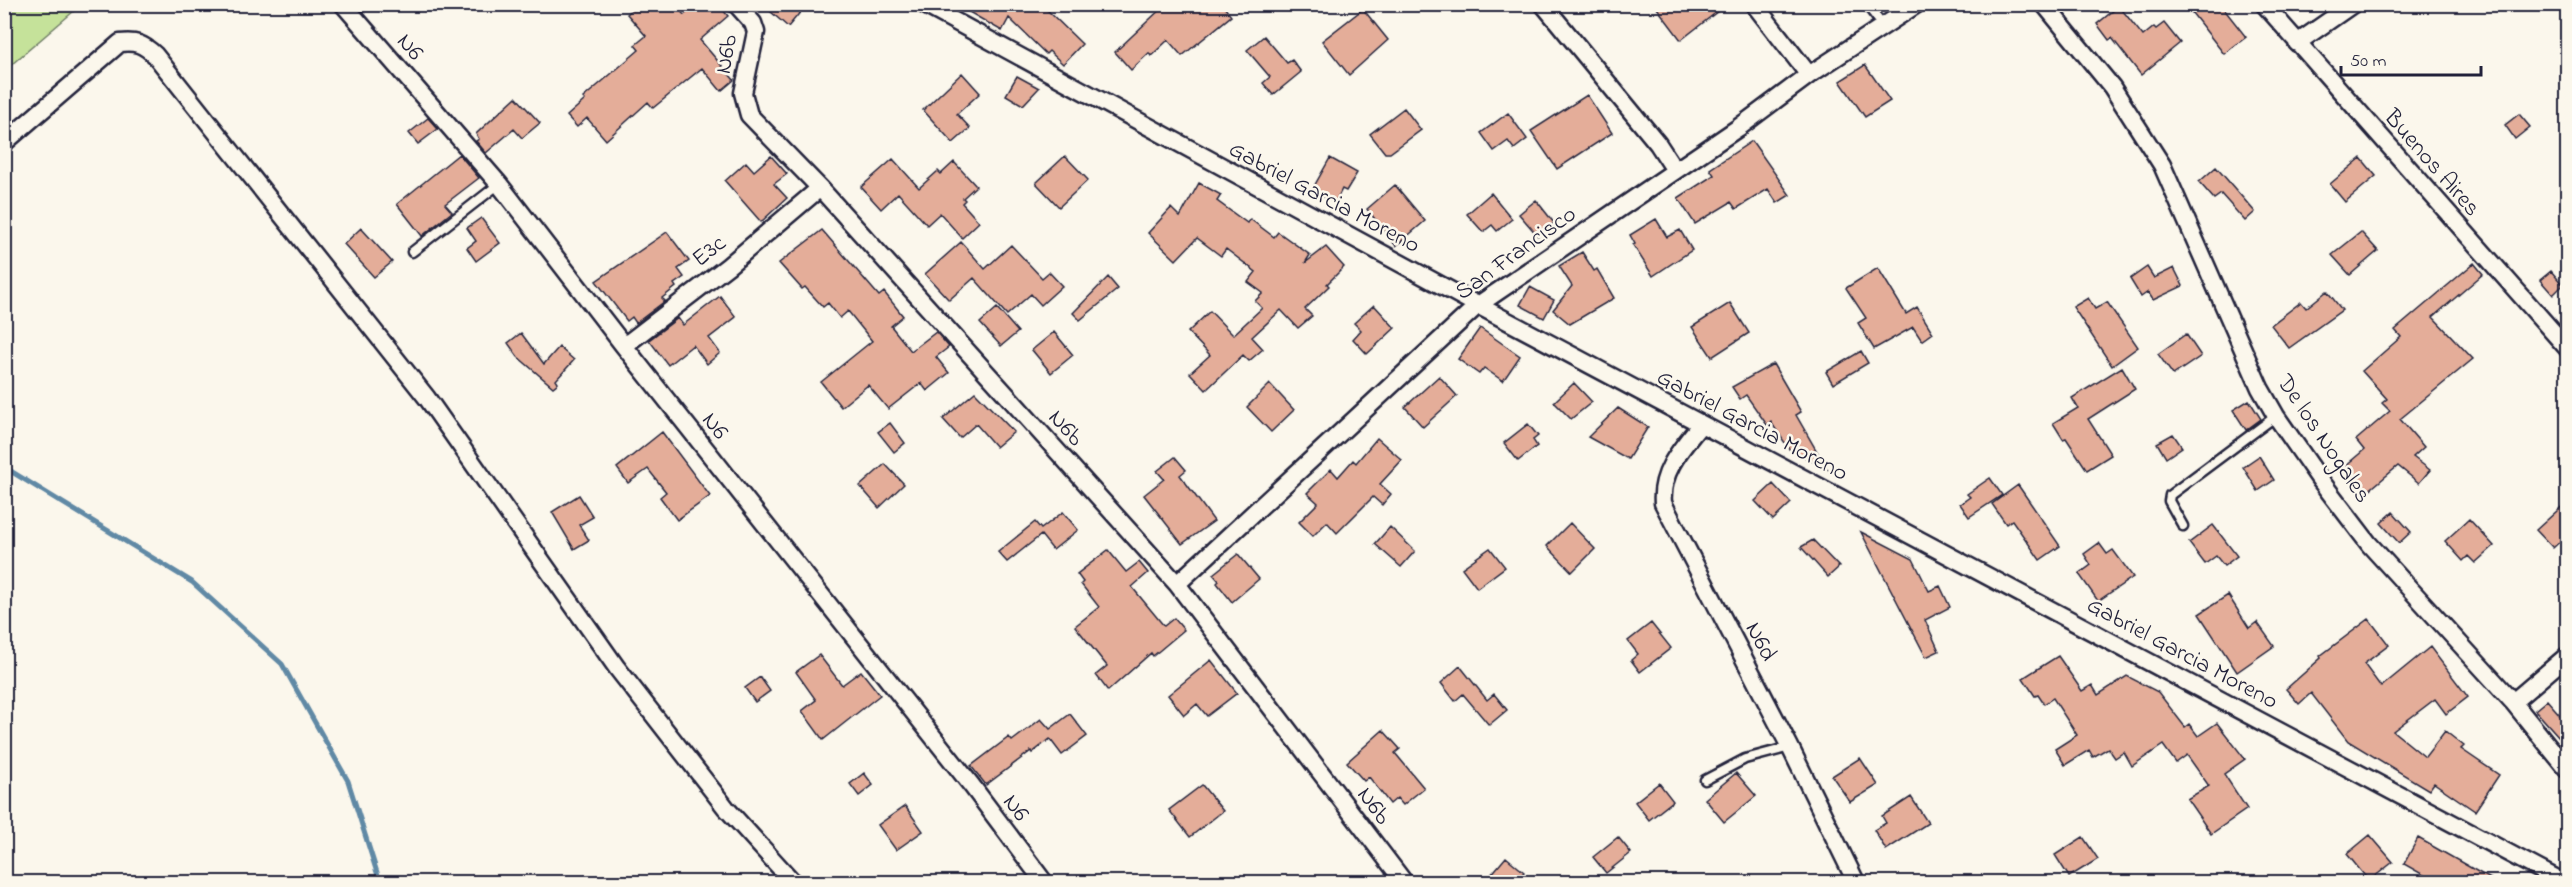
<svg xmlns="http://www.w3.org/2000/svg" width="2572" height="887" viewBox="0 0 2572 887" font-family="'Indie Flower',sans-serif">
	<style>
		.green { fill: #c5e29a; stroke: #74826a; stroke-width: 1.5 }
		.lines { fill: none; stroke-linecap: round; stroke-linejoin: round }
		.stream { stroke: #6189a5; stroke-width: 5 }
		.building { fill: #e4ad99; stroke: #22223b; stroke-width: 1.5 }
		.service-casing { stroke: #22223b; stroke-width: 13 }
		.minor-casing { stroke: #22223b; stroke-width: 21 }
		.service { stroke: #fbf7ec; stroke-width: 8 }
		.minor { stroke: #fbf7ec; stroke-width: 16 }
		.labels { text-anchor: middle; stroke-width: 5; stroke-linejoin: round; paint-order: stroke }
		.street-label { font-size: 24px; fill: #22223b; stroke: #fbf7ec }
	</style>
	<rect width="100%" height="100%" fill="#fbf7ec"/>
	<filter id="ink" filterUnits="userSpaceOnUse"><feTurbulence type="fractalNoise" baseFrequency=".0167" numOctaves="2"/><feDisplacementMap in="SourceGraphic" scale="12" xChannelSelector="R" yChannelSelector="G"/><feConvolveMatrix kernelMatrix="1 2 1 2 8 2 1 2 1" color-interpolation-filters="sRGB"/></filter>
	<g filter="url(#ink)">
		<path class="green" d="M5 4H81V5L5 70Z"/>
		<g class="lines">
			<path class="stream" d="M4 467 192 582 282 664 348 781 380 882"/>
		</g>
		<path class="building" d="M638 4H675L684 15 697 4H718L728 16 700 40 734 80 721 91 702 68 653 108 648 102 606 140 587 118 577 127 567 116 585 100 583 98 639 50 635 45 646 36 627 14Z
			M762 4H807L788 27Z
			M955 4H1041L1082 44 1063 64 1049 51 1046 54 1009 18 1002 31Z
			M1166 4H1222L1231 16 1182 56 1168 40 1151 56 1149 53 1131 70 1115 52Z
			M1654 4H1727L1681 40Z
			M2185 4H2220L2246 37 2224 54Z
			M2119 6 2143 36 2154 27 2156 29 2164 23 2180 43 2141 75 2112 38 2109 40 2097 24Z
			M1363 9 1388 40 1349 75 1322 41Z
			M1264 36 1287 63 1292 60 1301 72 1273 95 1263 83 1270 77 1247 50Z
			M1865 65 1890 101 1865 117 1840 81Z
			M962 73 980 93 957 114 970 128 953 143 923 110Z
			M1017 76 1039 88 1023 105 1006 95Z
			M1587 95 1612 133 1557 169 1531 131Z
			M516 97 540 123 522 138 514 129 486 153 476 141 479 139 476 134Z
			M1404 108 1421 130 1390 153H1385L1370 134Z
			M1508 113 1527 139 1514 149 1508 141 1494 151 1481 133Z
			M2519 114 2530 127 2515 139 2505 125Z
			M428 118 438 129 418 144 409 133Z
			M1752 141 1790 195 1777 203 1768 189 1736 209 1731 202 1695 224 1678 198 1714 175 1710 169Z
			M459 154 479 178 445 204 452 212 422 236 397 204Z
			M771 156 787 174 774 184 787 198 761 222 725 181 746 162 754 171Z
			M1065 156 1088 180 1059 207 1036 183Z
			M1330 158 1357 173 1346 191 1342 189 1335 203 1312 190Z
			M2361 158 2376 176 2345 202 2330 184Z
			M893 159 919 188 938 171 941 174 954 162 976 186 963 198 965 200 962 203 979 222 962 238 940 213 927 225 898 193 881 209 861 187Z
			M2216 167 2255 212 2245 221 2221 194 2214 199 2199 182Z
			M1199 183 1221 195 1217 201 1247 223 1250 219 1274 237 1278 232 1310 255 1305 263 1326 247 1344 267 1327 284 1329 286 1305 309 1312 316 1298 328 1281 310 1252 337 1263 349 1249 361 1243 355 1206 390 1190 373 1210 355 1188 332 1210 311 1233 335 1262 308 1255 301 1263 293 1248 282 1256 272 1226 249 1221 256 1197 238 1176 260 1148 233 1171 208 1180 217Z
			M1395 185 1425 221 1396 246 1367 209Z
			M1491 193 1512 219 1497 231 1492 225 1483 232 1467 214Z
			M1536 200 1554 223 1538 236 1519 214Z
			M481 218 500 243 476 261 467 248 476 241 467 228Z
			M1656 219 1667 237 1680 230 1692 250 1653 276 1633 245 1635 244 1630 235Z
			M361 228 392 262 374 277 344 244Z
			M822 230 879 296 884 292 903 316 891 326 911 351 936 332 949 347 936 357 949 373 927 391 921 383 888 409 868 385 841 407 821 382 872 341 848 311 840 318 828 303 823 307 805 287 802 289 779 263Z
			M667 232 689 261 678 269 684 277 674 284 676 287 662 298 665 301 636 323 632 317 627 321 596 281Z
			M2361 232 2378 251 2350 275 2332 255Z
			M961 242 985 269 1011 245 1042 278 1049 272 1062 286 1041 305 1031 294 1007 315 974 278 949 300 925 274Z
			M1582 252 1594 271 1597 269 1614 298 1570 324 1553 310 1572 286 1559 266Z
			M2474 263 2483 274 2433 317 2473 359 2400 419 2424 447 2413 457 2430 470 2419 483 2398 466 2367 492 2345 466 2364 450 2356 440 2390 411 2382 403 2387 399 2362 371 2401 337 2395 330Z
			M2147 267 2154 278 2174 268 2183 286 2153 300 2148 292 2141 297 2130 279Z
			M1878 268 1906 314 1917 307 1933 333 1922 341 1913 327 1874 349 1858 323 1866 318 1846 288Z
			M2551 271 2563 285 2553 295 2540 280Z
			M1108 277 1118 289 1080 320 1073 313Z
			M1530 287 1554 300 1544 318 1520 305Z
			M2327 291 2342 310 2289 348 2271 325 2301 302 2306 308Z
			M720 296 736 317 709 338 720 353 707 364 693 345 668 365 649 340 678 318 683 325Z
			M2088 298 2095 309 2107 302 2138 347 2112 366 2073 307Z
			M1730 303 1749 333 1712 357 1692 327Z
			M1374 305 1395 328 1367 354 1353 339 1361 330 1354 323Z
			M997 308 1018 332 1001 346 980 323Z
			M1480 328 1520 356 1503 381 1484 368 1479 374 1458 359Z
			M1054 332 1073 355 1051 373 1032 350Z
			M521 333 544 364 559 347 574 360 556 380 558 383 553 387 518 357 508 343Z
			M2186 334 2201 356 2173 375 2158 354Z
			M1861 351 1868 363 1833 384 1826 372Z
			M1773 364 1801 412 1796 415 1827 469 1789 449 1771 422 1767 425 1746 395 1740 399 1732 387Z
			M2122 367 2135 389 2088 419 2111 455 2087 470 2066 438 2063 439 2053 423 2078 408 2072 398Z
			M1439 376 1457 396 1423 427 1405 407Z
			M1574 383 1592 402 1571 419 1554 402Z
			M1270 384 1294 410 1271 432 1247 407Z
			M975 392 1014 432 996 447 976 424 960 438 943 419Z
			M2249 400 2261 419 2246 430 2233 410Z
			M1618 408 1648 427 1628 459 1588 437Z
			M890 423 905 443 894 452 878 432Z
			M1528 424 1538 436 1533 440 1537 446 1518 461 1504 443Z
			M662 432 710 496 677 520 660 497 666 492 648 469 628 483 617 468Z
			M2173 434 2182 447 2166 458 2157 443Z
			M1377 438 1402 460 1380 484 1391 494 1382 505 1373 497 1337 533 1327 522 1313 536 1299 522 1318 503 1307 493 1331 469 1338 477 1353 460 1356 463Z
			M2259 456 2274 480 2258 491 2243 467Z
			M1175 457 1186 470 1180 475 1214 521 1182 544 1144 495 1164 479 1157 471Z
			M885 464 904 484 879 508 860 486Z
			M1990 478 2002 495 1969 517 1960 504 1970 497 1967 494Z
			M1773 484 1791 503 1773 520 1755 501Z
			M2018 485 2060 546 2040 560 2012 520 2006 524 1992 504Z
			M579 495 593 517 579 525 589 540 574 549 552 512Z
			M2568 501V534L2553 548 2536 530Z
			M1063 512 1078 530 1053 550 1041 535 1007 562 998 552 1035 522 1041 529Z
			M2393 512 2411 532 2399 543 2381 523Z
			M2469 519 2494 546 2475 563 2468 556 2463 561 2445 541Z
			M1570 523 1595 549 1572 572 1547 546Z
			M2213 525 2237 556 2224 566 2216 556 2205 564 2189 543Z
			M1390 527 1415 551 1401 567 1375 544Z
			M1861 532 1913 559 1929 591 1940 586 1950 607 1925 620 1939 651 1926 657Z
			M1813 540 1839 567 1828 577 1801 547Z
			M2099 543 2107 554 2113 550 2133 577 2098 601 2079 574 2091 565 2084 554Z
			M1490 548 1505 567 1477 588 1462 568Z
			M1108 550 1126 572 1139 562 1148 573 1132 587 1164 626 1174 618 1184 630 1153 656 1151 653 1108 691 1096 675 1107 666 1075 626 1099 607 1081 584 1083 582 1077 574Z
			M1238 554 1259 579 1232 602 1217 583 1219 581 1213 574Z
			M2228 595 2249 628 2257 622 2274 646 2237 672 2199 614Z
			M2369 619 2389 645 2364 664 2381 687 2430 647 2468 697 2446 714 2435 699 2393 731 2425 757 2445 731 2464 746 2461 749 2499 775 2475 811 2434 783 2429 790 2348 741 2311 693 2299 704 2286 689 2321 658 2320 656Z
			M1651 623 1671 648 1640 672 1631 660 1638 654 1628 641Z
			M819 655 842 685 861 671 880 695 823 740 802 711 816 700 796 672Z
			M2058 656 2082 691 2092 685 2098 695 2127 676 2158 692 2185 727 2189 724 2198 736 2217 723 2245 759 2224 774 2247 809 2211 834 2187 799 2209 786 2187 755 2176 763 2163 745 2132 766 2124 752 2115 758 2108 748 2093 757 2089 750 2065 765 2055 749 2077 735 2053 698 2044 704 2038 695 2035 696 2023 678Z
			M1211 660 1237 693 1207 716 1197 704 1184 715 1168 695Z
			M1460 666 1487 700 1494 694 1507 710 1489 725 1463 694 1455 701 1441 683Z
			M760 677 770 691 755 702 745 688Z
			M2547 700 2568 724V747L2535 710Z
			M1070 714 1087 736 1062 755 1050 739 1032 753 1031 751 986 785 971 766 1009 737 1012 741 1041 719 1050 729Z
			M1383 730 1400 749 1395 753 1424 788 1403 805 1397 798 1390 804 1369 777 1364 781 1347 762Z
			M1860 758 1878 785 1850 802 1832 776Z
			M864 773 873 785 859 796 850 784Z
			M1736 773 1756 796 1724 822 1705 799Z
			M1659 783 1673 801 1649 820 1635 802Z
			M1202 785 1223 811 1190 837 1169 810Z
			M1911 797 1928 823 1886 850 1874 830 1886 823 1882 816Z
			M905 806 923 831 896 850 878 825Z
			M2370 835 2393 862 2369 881 2347 854Z
			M1618 837 1631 853 1606 873 1593 857Z
			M2083 837 2098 859 2069 877 2055 855Z
			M2418 838 2496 882H2449L2439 877 2436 882 2404 864Z
			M1506 857 1524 872 1515 882H1485Z"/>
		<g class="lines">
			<g class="service-casing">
				<path id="service" d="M1866 4 1884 27
					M412 252 499 184
					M2183 526 2169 501 2170 495 2276 416
					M1705 780 1745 759 1790 747"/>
			</g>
			<g class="minor-casing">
				<path id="minor" d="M343 4 499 184 624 346 972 786 1044 882
					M736 4 753 23 756 32 743 93 749 115 820 188 1177 584 1404 882
					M923 4 1468 300 2563 882
					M1543 4 1658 144 1675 170
					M1754 4 1809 75
					M2044 4 2112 87 2162 165 2260 388 2276 416 2321 481 2369 544 2513 702 2568 770
					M2264 4 2568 349
					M2297 43 2353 4
					M4 143 120 43C136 41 143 44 155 55L427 398 617 668 726 808 793 882
					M624 346 728 266 820 188
					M1701 424C1682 448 1660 471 1663 503L1790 747 1856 882
					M1177 584 1478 305 1738 128 1809 75 1917 4
					M2513 702 2568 655"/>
			</g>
			<use href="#service" class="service"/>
			<use href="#minor" class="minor"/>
		</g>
	</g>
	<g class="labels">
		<g class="street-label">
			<text transform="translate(411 46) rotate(49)" y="8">N6</text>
			<text transform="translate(725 54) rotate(-80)" y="8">N6b</text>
			<text transform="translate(2433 162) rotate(49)" y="8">Buenos Aires</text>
			<text transform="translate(1325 196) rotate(28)" y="8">Gabriel Garcia Moreno</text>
			<text transform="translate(708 250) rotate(-39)" y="8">E3c</text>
			<text transform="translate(1515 252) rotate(-36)" y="8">San Francisco</text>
			<text transform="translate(1753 424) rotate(28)" y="8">Gabriel Garcia Moreno</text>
			<text transform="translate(716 425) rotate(52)" y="8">N6</text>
			<text transform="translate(1067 427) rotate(48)" y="8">N6b</text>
			<text transform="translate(2325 438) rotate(56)" y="8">De los Nogales</text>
			<text transform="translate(1762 641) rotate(62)" y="8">N6d</text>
			<text transform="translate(2183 652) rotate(28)" y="8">Gabriel Garcia Moreno</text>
			<text transform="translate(1375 805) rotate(53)" y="8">N6b</text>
			<text transform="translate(1017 807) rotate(53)" y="8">N6</text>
		</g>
	</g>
	<rect width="2572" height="887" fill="none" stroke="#fbf7ec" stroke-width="24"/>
	<rect x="12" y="12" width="2548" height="863" fill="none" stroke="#22223b" stroke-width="2" filter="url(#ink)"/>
	<path d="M2341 66v9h140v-9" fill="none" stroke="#22223b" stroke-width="3"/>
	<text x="2350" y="66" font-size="18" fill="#22223b" stroke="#fbf7ec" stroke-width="4.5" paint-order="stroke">50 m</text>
</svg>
